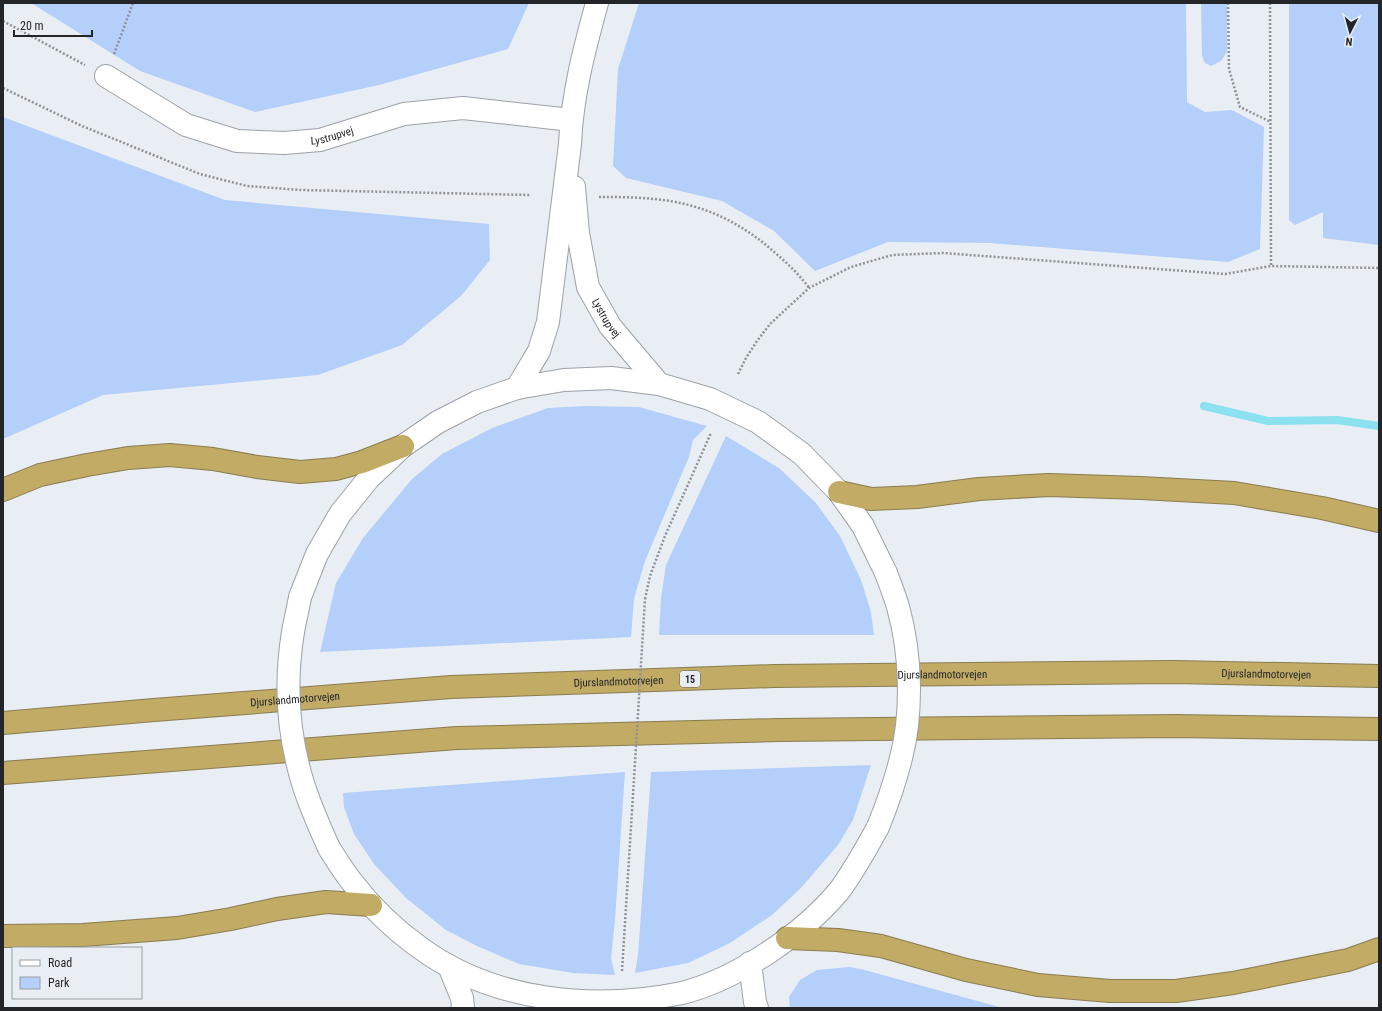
<svg xmlns="http://www.w3.org/2000/svg" width="1382" height="1011" viewBox="0 0 1382 1011" font-family="'Roboto Condensed',sans-serif">
	<style>
		.green { fill: #b4cff9 }
		.lines { fill: none; stroke-linecap: round; stroke-linejoin: round }
		.stream { stroke: #8ce1f1; stroke-width: 8 }
		.minor-casing { stroke: #9da1a7; stroke-width: 24 }
		.highway-casing { stroke: #8a7c50; stroke-width: 24 }
		.path { stroke: #8e9195; stroke-width: 2.5; stroke-dasharray: 2 2; stroke-linecap: butt }
		.minor { stroke: #fff; stroke-width: 22 }
		.highway { stroke: #c1ab65; stroke-width: 22 }
		.minor-bridge-casing { stroke: #9da1a7; stroke-width: 24; stroke-linecap: butt }
		.path-bridge { stroke: #8e9195; stroke-width: 2.5; stroke-dasharray: 2 2; stroke-linecap: butt }
		.minor-bridge { stroke: #fff; stroke-width: 22 }
		.labels { text-anchor: middle; stroke-width: 3; stroke-linejoin: round; paint-order: stroke }
		.shield { fill: #e9eef4; stroke: #5f6165; stroke-width: 1 }
		.shield-label { font-size: 10px; font-weight: bold; fill: #242528 }
		.street-label { font-size: 11px; fill: #242528; stroke: #e9eef4 }
	</style>
	<rect width="100%" height="100%" fill="#e9eef4"/>
	<path class="green" d="M31 3H529L508 49 379 85 255 112 140 71Z
		M639 3H1186L1187 102 1205 112 1232 110 1264 127 1260 249 1228 262 990 243 888 242 815 271 774 231 722 201 626 178 613 166 618 69Z
		M1201 3H1226L1227 5V52L1221 61 1211 66 1205 63 1202 56Z
		M1289 3H1379V245L1323 238V212L1295 225 1289 220Z
		M3 117 225 200 489 224 490 260 461 296 402 345 318 375 103 395 3 439Z
		M586 406 639 407 707 426 693 440 689 457 645 561 634 599 631 637 320 652 336 583 363 538 412 479 442 454 492 428 548 408Z
		M726 436 779 468 816 503 840 536 861 580 871 612 874 635H659L661 598 666 565Z
		M871 765 853 820 838 845 801 888 772 915 730 943 688 963 635 973 638 955 651 772Z
		M625 772 615 920 611 958 615 975 573 973 519 964 477 946 446 930 406 898 374 864 354 834 344 807 343 793Z
		M849 967 861 969 1003 1008H790L789 997 800 980 817 970Z"/>
	<g class="lines">
		<path class="stream" d="M1204 406 1268 421 1337 420 1379 426"/>
		<g class="minor-casing">
			<g id="minor">
				<path id="s1" d="M106 76 186 125 237 141 284 143 320 140 404 114 463 108 571 120"/>
				<path id="s2" d="M574 187 578 233 588 287 610 326 659 384"/>
				<path d="M517 388 539 351 548 322 570 144C572 96 584 50 597 3"/>
				<path d="M300 597 317 554 340 514 369 478 403 446 438 422 477 402 517 388 564 380 611 378 659 384 710 399 758 422 802 454 839 492 863 526 886 573"/>
				<path d="M329 848C336 859 343 871 352 882 371 907 394 929 419 947 493 1002 594 1011 682 993 737 979 802 935 839 891 854 871 866 849 878 827"/>
				<path d="M750 963 755 1002 757 1008"/>
				<path d="M449 966 462 998 463 1008"/>
			</g>
		</g>
		<g class="highway-casing">
			<g id="highway">
				<path d="M3 490 40 475 87 465 128 458 170 455 213 459 257 467 300 472 336 469 362 462 403 446"/>
				<path d="M839 492 871 499 917 497 979 489 1048 485 1141 488 1234 493 1322 508 1379 521"/>
				<path id="s3" d="M3 723 154 710 451 687 774 676 1174 672 1379 676"/>
				<path d="M3 773 457 738 779 730 1176 726 1379 729"/>
				<path d="M3 936 83 935 177 928 231 919 277 909 326 902 371 905"/>
				<path d="M787 938 838 940 881 946 966 970 1038 985 1110 991H1176L1233 983 1348 960 1379 949"/>
			</g>
		</g>
		<path class="path" d="M1228 3 1229 69 1240 107 1271 122
			M1270 3 1271 266
			M3 21 85 65
			M114 54 133 3
			M3 88 82 126 200 174 247 186 301 190 530 195
			M599 197C617 197 636 197 654 199 700 203 739 221 773 251 786 262 799 274 809 288
			M738 374 746 358 757 341 770 324 809 288 851 267 892 255 943 253 1225 274 1271 266 1379 268
			M645 599 650 576 665 536 711 433
			M622 971 632 811"/>
		<use href="#minor" class="minor"/>
		<use href="#highway" class="highway"/>
		<g class="minor-bridge-casing">
			<path id="minor-bridge" d="M300 597C298 609 295 620 293 632 285 681 288 733 302 780 309 804 319 826 329 848
				M878 827C887 805 895 782 901 758 913 712 911 653 898 607 895 596 890 584 886 573"/>
		</g>
		<path class="path-bridge" d="M632 811 645 599"/>
		<use href="#minor-bridge" class="minor-bridge"/>
	</g>
	<g class="labels">
		<rect class="shield" x="680" y="671" width="20" height="16" rx="3"/>
		<g class="shield-label">
			<text x="690" y="683">15</text>
		</g>
		<g class="street-label">
			<text dy="4" stroke="none"><textPath href="#s1" startOffset="243">Lystrupvej</textPath></text>
			<text dy="4" stroke="none"><textPath href="#s2" startOffset="137">Lystrupvej</textPath></text>
			<text dy="4" stroke="none"><textPath href="#s3" startOffset="1265">Djurslandmotorvejen</textPath></text>
			<text dy="4" stroke="none"><textPath href="#s3" startOffset="941">Djurslandmotorvejen</textPath></text>
			<text dy="4" stroke="none"><textPath href="#s3" startOffset="617">Djurslandmotorvejen</textPath></text>
			<text dy="4" stroke="none"><textPath href="#s3" startOffset="293">Djurslandmotorvejen</textPath></text>
		</g>
	</g>
	<rect width="1382" height="1011" fill="none" stroke="#242528" stroke-width="8"/>
	<rect x="12" y="947" width="130" height="52" fill="#e9eef4" stroke="#9a9ea2"/>
	<rect x="20" y="960" width="20" height="6" fill="#ffffff" stroke="#9a9ea2"/>
	<text x="48" y="967" font-size="12" fill="#242528">Road</text>
	<rect x="20" y="977" width="20" height="12" fill="#b4cff9" stroke="#9a9ea2"/>
	<text x="48" y="987" font-size="12" fill="#242528">Park</text>
	<g transform="translate(1350 32) rotate(186)" stroke="#e9eef4" stroke-width="3" paint-order="stroke">
	<path d="M0-3L7 15L0 10L-7 15Z" fill="#242528"/>
	<text y="-6" font-size="11" font-weight="bold" text-anchor="middle" fill="#242528">N</text>
	</g>
	<path d="M14 30v6h78v-6" fill="none" stroke="#242528" stroke-width="2"/>
	<text x="20" y="30" font-size="12" fill="#242528" stroke="#e9eef4" stroke-width="3" paint-order="stroke">20 m</text>
</svg>
